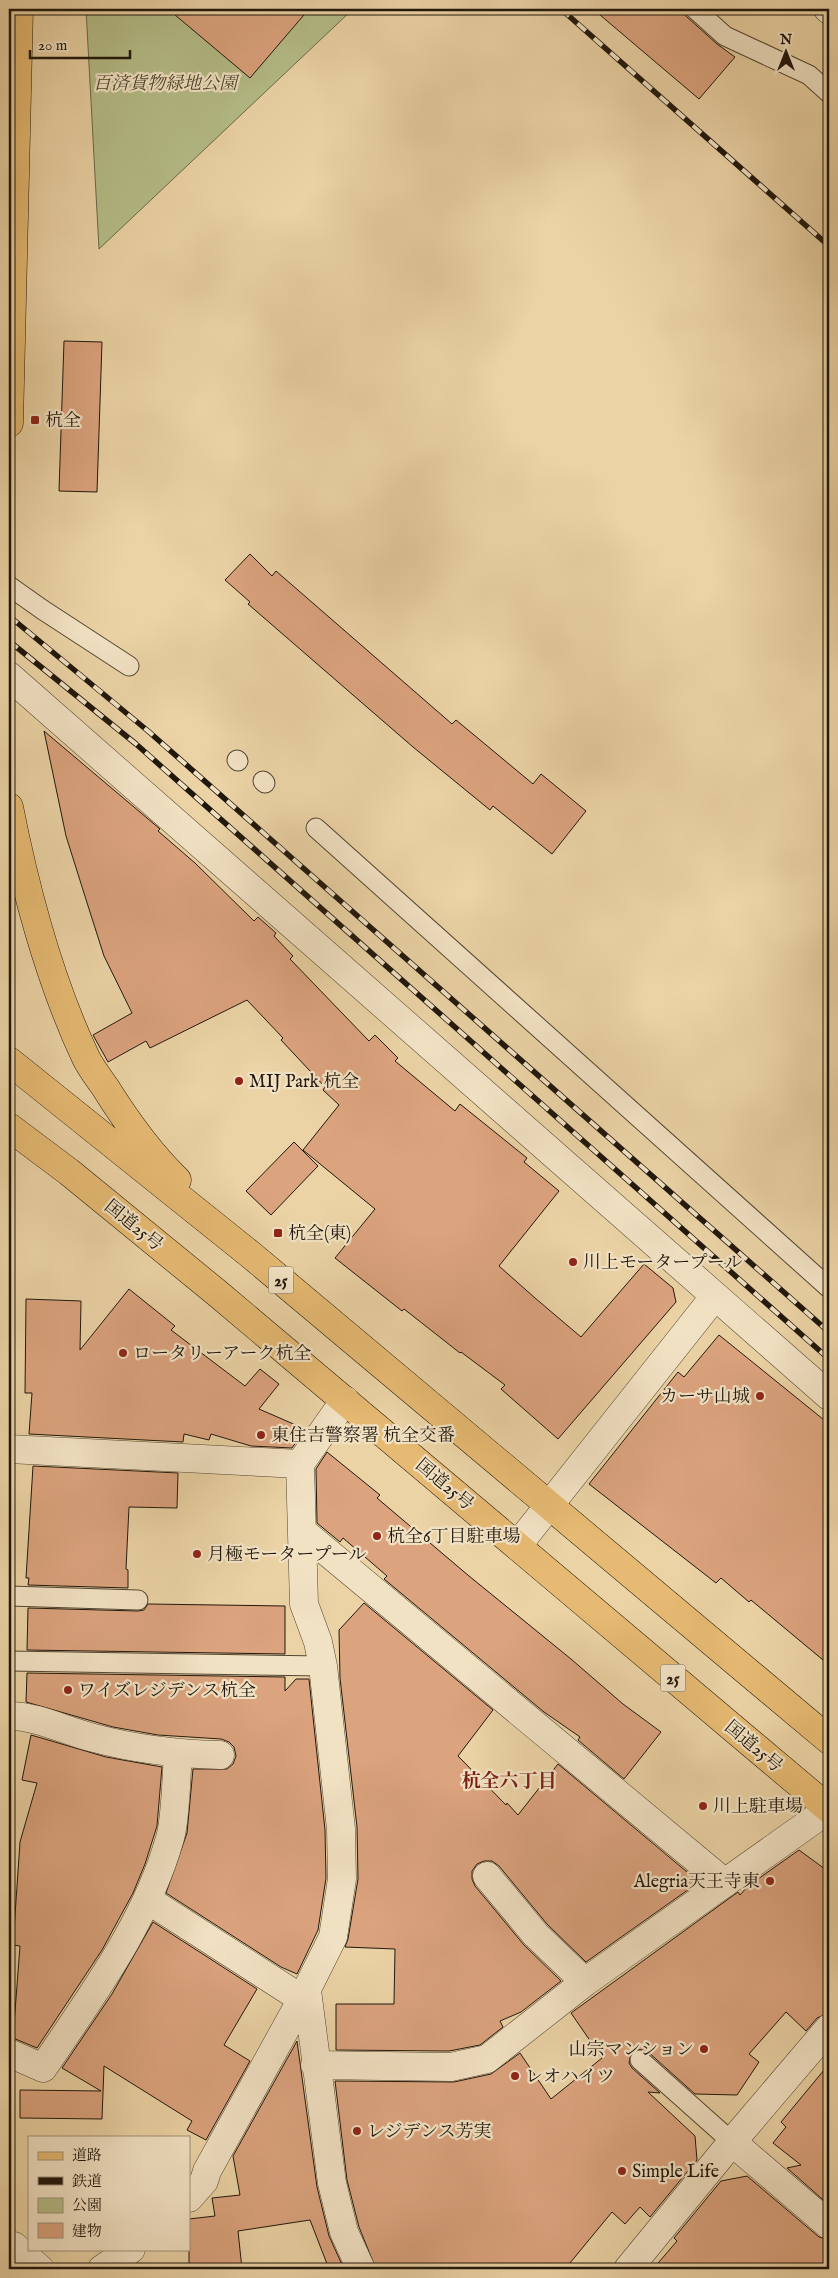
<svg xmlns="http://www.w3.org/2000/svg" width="838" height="2278" viewBox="0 0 838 2278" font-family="'IM FELL English','Noto Serif JP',serif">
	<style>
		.green { fill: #b5bd88; stroke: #6a6a4a }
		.building { fill: #dba37e; stroke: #20170c }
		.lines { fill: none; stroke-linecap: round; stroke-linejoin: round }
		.lane-casing { stroke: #534632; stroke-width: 21 }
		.street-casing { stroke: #534632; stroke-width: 29 }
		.secondary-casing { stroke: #20170c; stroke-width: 29 }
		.primary-casing { stroke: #20170c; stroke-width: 29 }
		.highway-casing { stroke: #20170c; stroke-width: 29 }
		.lane { stroke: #f2e2c4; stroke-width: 19 }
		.street { stroke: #f2e2c4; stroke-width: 28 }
		.secondary { stroke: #f2e2c4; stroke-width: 28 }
		.primary { stroke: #e6ba72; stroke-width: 28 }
		.highway { stroke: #e6ba72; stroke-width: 28 }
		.rail-casing { stroke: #20170c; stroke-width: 5.5 }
		.rail { stroke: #f2e2c4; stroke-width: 4; stroke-dasharray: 11; stroke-linecap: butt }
		.poi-dot { fill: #8f2418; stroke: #f2e2c4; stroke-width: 2 }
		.labels { text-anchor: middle; stroke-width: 4.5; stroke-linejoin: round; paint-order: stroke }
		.shield { fill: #f2e2c4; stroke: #5f5443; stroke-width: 1 }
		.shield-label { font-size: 16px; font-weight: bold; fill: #20170c }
		.park-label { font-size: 18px; font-style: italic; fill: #4d4931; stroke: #f2e2c4 }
		.poi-label { font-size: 18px; fill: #20170c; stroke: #f2e2c4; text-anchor: start }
		.street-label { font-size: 18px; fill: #20170c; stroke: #f2e2c4 }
		.neighbourhood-label { font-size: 19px; font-weight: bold; fill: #7a1f14; stroke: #f2e2c4 }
	</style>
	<rect width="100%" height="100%" fill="#ebd3a5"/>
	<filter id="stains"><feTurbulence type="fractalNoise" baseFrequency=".004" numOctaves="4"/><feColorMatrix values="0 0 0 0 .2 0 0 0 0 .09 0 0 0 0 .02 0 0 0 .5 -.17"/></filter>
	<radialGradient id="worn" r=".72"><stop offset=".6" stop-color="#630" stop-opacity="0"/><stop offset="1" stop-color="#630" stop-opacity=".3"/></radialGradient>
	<path class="green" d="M86 9H353L99 249Z"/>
	<path class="building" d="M168 9H309L250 78Z
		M593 9H678L717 44 735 57 699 99Z
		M64 341 102 342 97 492 59 491Z
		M250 554 272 576 276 571 452 724 456 720 533 784 541 774 586 811 552 854 493 806 490 810 413 747 248 604 250 602 225 580Z
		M44 731 160 829 158 831 195 863 254 921 258 917 276 933 274 936 293 956 290 959 369 1041 375 1035 398 1058 395 1061 455 1111 460 1104 527 1158 524 1162 559 1191 499 1266 535 1298 581 1337 644 1264 673 1288 676 1302 558 1439 501 1389 505 1385 461 1352 460 1353 404 1309 402 1311 335 1258 375 1209 303 1150 339 1105 323 1090 325 1087 281 1040 283 1038 247 1000 150 1048 146 1041 108 1062 93 1035 132 1013 104 956 89 909 66 836Z
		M294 1142 318 1166 271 1215 246 1191Z
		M129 1289 175 1326 171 1330 245 1386 260 1369 279 1384 259 1409 305 1429 292 1448 251 1446 211 1434 209 1440 184 1434 183 1442 29 1434 32 1393H25L26 1299 81 1301 80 1350Z
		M719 1335 829 1424V1665L751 1600 749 1602 721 1578 716 1583 589 1484 678 1372 684 1377Z
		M327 1452 380 1495 377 1498 469 1576 571 1659 623 1704 661 1732 624 1779 578 1740 580 1737 544 1712 384 1579 387 1576 343 1538 340 1542 317 1523 316 1469Z
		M33 1466 178 1473 177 1508 129 1507 126 1569 128 1570V1588L28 1585 29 1578H26Z
		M364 1603 493 1710 458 1756 506 1805 507 1803 518 1815 558 1764 699 1882 586 1962 547 1924 499 1866 492 1861H484L477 1864 472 1871V1879L475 1886 524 1945 561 1981 521 2012 500 2021 503 2027 480 2045 449 2051 336 2050V2004H394L395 1949 345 1947 348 1939 358 1879 357 1827 340 1678 339 1630Z
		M148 1604 285 1606V1654L27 1650 28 1608 138 1611 144 1610Z
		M27 1673 285 1677V1691L296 1679H309L325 1830 326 1878 318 1930 297 1974 281 1967 166 1893 187 1833 193 1769H227L233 1764 236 1756 234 1747 229 1742 221 1739 158 1735 113 1727 26 1702Z
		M31 1735 106 1757 162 1767 157 1826 145 1864 133 1893 102 1950 37 2048 13 2038 20 1946 13 1945 20 1842 37 1783 22 1780Z
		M799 1850 829 1872V2013L817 2018 806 2031 786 2012 749 2054 759 2062 737 2095 695 2094 647 2051 637 2049 631 2053 629 2063 632 2068 660 2093 648 2092 695 2136 697 2160 650 2217 640 2207 625 2224 612 2212 565 2269H376L359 2227 347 2180 335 2081 454 2082 491 2074 520 2053 551 2099 602 2058 571 2013 738 1892 740 1895 748 1886Z
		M153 1922 257 1989 224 2045 250 2061 206 2140 187 2130 192 2121 104 2066 102 2119 20 2118V2090L101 2091 62 2068 112 1994Z
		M297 2041 317 2187 329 2236 344 2269H329L310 2220 238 2231 242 2269H189V2219L215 2216 212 2198 240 2195 233 2156Z
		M829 2064V2205L787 2168 801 2165 773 2143 786 2127 781 2122Z
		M747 2176 819 2237 829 2240V2269H653L677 2241 674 2238 721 2181Z"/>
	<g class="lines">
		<g class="lane-casing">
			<path id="lane" d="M695 9 725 36 809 75 829 93
				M9 586 43 610 129 666
				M237 760 238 761
				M263 781 265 783
				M316 828 829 1288
				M9 1596 138 1600
				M9 1661 323 1666
				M640 2060 732 2142"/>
		</g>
		<g class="street-casing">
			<path id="street" d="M9 676 829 1396
				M9 1449 300 1464
				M302 1531 725 1883
				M517 1546 715 1296
				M9 1716C38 1716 65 1731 94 1738 135 1749 177 1754 220 1755
				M487 1876 536 1935 585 1982
				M148 1900 302 1999
				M307 1990 332 2183 344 2232 361 2269
				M9 2053 43 2068C92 1995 146 1923 170 1838 176 1817 176 1778 178 1754
				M315 2065 451 2067 487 2059 585 1982 829 1809
				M732 2142 829 2225
				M189 2198 204 2181 207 2171 302 1999 333 1937 342 1879 341 1829 323 1666 318 1642 304 1604 300 1464 345 1400
				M9 2246H14L40 2269
				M102 2269 131 2249
				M628 2269 732 2142 829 2028"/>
		</g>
		<g class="secondary-casing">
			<path id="secondary" d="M828 9 829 10"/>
		</g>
		<g class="primary-casing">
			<path id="primary" d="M9 423 19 9"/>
		</g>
		<g class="highway-casing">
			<path id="highway" d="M9 807C25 888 50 982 86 1058 91 1068 98 1077 105 1087 125 1119 149 1153 177 1180
				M9 1061 251 1255 829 1740
				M9 1127 69 1172 217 1293 829 1809"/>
		</g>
		<use href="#lane" class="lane"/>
		<use href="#street" class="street"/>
		<use href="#secondary" class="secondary"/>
		<use href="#primary" class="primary"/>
		<use href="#highway" class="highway"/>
		<g class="rail-casing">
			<path id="rail" d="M561 9 829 246
				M9 616 148 731 829 1332
				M9 641 136 744 829 1359"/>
		</g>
		<use href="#rail" class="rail"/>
	</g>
	<g class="poi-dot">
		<rect x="30" y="415" width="10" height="10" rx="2.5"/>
		<circle cx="239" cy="1081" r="5"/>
		<rect x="273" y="1228" width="10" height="10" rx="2.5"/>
		<circle cx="573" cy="1262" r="5"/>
		<circle cx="123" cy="1353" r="5"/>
		<circle cx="760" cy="1396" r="5"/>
		<circle cx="261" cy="1435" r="5"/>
		<circle cx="377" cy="1536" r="5"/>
		<circle cx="197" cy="1554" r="5"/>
		<circle cx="68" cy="1690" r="5"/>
		<circle cx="703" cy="1806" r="5"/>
		<circle cx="770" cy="1881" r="5"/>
		<circle cx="704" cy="2049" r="5"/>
		<circle cx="515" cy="2076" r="5"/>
		<circle cx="357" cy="2131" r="5"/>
		<circle cx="622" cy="2171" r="5"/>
	</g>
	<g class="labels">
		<g class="shield">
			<rect x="268.5" y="1266.5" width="25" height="27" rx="4"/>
			<rect x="660.5" y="1664.5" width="25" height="27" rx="4"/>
		</g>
		<g class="shield-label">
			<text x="281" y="1286">25</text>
			<text x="673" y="1684">25</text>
		</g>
		<g class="park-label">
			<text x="165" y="89">百済貨物緑地公園</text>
		</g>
		<g class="poi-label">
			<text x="45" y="426">杭全</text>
			<text x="249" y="1087">MIJ Park 杭全</text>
			<text x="288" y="1239">杭全(東)</text>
			<text x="583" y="1268">川上モータープール</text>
			<text x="133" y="1359">ロータリーアーク杭全</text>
			<text x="750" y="1402" text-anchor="end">カーサ山城</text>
			<text x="271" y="1441">東住吉警察署 杭全交番</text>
			<text x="387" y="1542">杭全6丁目駐車場</text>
			<text x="207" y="1560">月極モータープール</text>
			<text x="78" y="1696">ワイズレジデンス杭全</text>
			<text x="713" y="1812">川上駐車場</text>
			<text x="760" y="1887" text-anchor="end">Alegria天王寺東</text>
			<text x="694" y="2055" text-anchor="end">山宗マンション</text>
			<text x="525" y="2082">レオハイツ</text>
			<text x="367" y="2137">レジデンス芳実</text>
			<text x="632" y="2177">Simple Life</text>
		</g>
		<g class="street-label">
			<text transform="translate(134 1225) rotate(39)" y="6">国道25号</text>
			<text transform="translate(445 1484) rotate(40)" y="6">国道25号</text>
			<text transform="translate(754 1746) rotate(40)" y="6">国道25号</text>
		</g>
		<g class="neighbourhood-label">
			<text x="509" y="1787">杭全六丁目</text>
		</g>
	</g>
	<rect width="838" height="2278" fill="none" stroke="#ebd3a5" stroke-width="30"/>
	<rect x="10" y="10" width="818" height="2258" fill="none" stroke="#20170c" stroke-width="2.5"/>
	<rect x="15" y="15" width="808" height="2248" fill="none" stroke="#20170c"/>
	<rect x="28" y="2136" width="162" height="115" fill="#f2e2c4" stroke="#9e917a"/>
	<rect x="38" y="2152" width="25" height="8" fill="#e6ba72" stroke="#9e917a"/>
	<text x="72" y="2160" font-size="15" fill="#20170c">道路</text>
	<rect x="38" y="2177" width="25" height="8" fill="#20170c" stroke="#9e917a"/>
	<text x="72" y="2186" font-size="15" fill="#20170c">鉄道</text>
	<rect x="38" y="2198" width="25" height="15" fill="#b5bd88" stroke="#9e917a"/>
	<text x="72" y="2210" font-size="15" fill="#20170c">公園</text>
	<rect x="38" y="2223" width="25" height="15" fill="#dba37e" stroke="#9e917a"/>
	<text x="72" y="2236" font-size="15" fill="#20170c">建物</text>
	<g transform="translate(786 52)" stroke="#f2e2c4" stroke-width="4" paint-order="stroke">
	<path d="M0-4L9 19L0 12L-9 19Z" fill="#20170c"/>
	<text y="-8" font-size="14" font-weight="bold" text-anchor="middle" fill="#20170c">N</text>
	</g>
	<path d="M30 50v8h100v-8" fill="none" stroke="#20170c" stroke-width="2.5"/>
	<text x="38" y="50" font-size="15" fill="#20170c" stroke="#f2e2c4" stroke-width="4" paint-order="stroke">20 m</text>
	<rect width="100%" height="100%" filter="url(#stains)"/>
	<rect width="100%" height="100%" fill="url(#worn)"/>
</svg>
